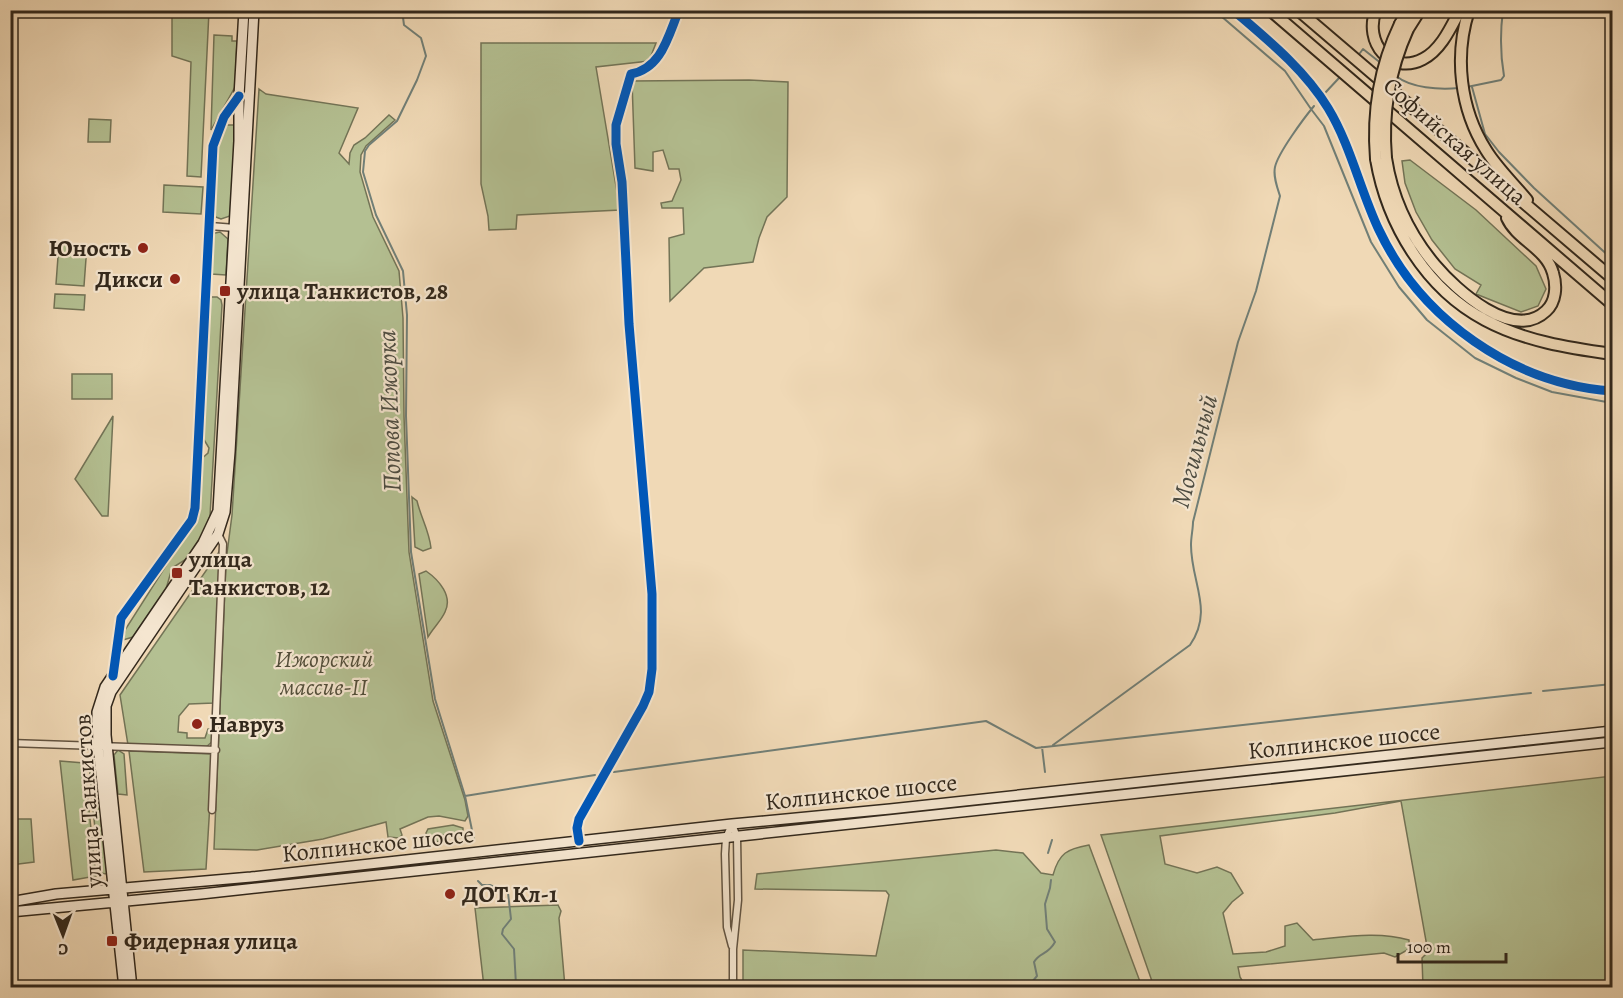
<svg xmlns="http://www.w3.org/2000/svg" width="1623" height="998" viewBox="0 0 1623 998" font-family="Alegreya,serif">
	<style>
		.green { fill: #b4c092; stroke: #737457; stroke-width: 1.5 }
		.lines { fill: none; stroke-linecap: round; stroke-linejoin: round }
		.stream { stroke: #717f77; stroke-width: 2 }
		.street-casing { stroke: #625442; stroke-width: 9 }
		.secondary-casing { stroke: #32281c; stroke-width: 12 }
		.primary-casing { stroke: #32281c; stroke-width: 14 }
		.street { stroke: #f5e6d0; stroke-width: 6 }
		.secondary { stroke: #f5e6d0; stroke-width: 9 }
		.primary { stroke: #f0d9b6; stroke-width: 10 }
		.primary-bridge-casing { stroke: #32281c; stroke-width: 14; stroke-linecap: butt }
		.primary-bridge { stroke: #f0d9b6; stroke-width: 10 }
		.cycleway-casing { stroke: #f5e6d0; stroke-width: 13 }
		.cycleway { stroke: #0057b8; stroke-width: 9 }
		.poi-dot { fill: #8f2418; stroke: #f5e6d0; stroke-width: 2 }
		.labels { text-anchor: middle; stroke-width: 4.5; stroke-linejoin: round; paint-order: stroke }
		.street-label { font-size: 24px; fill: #32281c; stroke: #f5e6d0 }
		.poi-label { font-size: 24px; font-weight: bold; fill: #32281c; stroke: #f5e6d0; text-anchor: start }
		.park-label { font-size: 24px; font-style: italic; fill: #524e3a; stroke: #f5e6d0 }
		.water-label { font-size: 26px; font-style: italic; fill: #4c4c42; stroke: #f5e6d0 }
	</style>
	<rect width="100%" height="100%" fill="#f0d9b6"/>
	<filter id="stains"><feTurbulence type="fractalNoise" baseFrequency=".00333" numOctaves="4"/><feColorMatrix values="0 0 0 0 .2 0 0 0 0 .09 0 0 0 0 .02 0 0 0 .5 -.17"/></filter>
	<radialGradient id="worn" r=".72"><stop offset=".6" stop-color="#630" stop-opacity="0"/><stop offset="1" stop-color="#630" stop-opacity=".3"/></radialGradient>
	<path class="green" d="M172 11H209L201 177 187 176 191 62 172 56Z
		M214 35 232 36V41H237L235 87 211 130Z
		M481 43H656L649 61 596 67 620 210 517 215 516 229 489 230 488 216 481 184Z
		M749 80 788 82 787 197 767 217 759 238 753 262 704 268 670 301 669 238 684 234 683 208H662L661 203 672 201 681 180 679 169H669L663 150 653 152V171L635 168 632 81Z
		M259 89 266 94 358 108 339 153 349 164 350 153 354 145 365 138 389 115 395 120 366 146 361 155 360 172 373 217 399 271 403 318 404 416 409 552 433 701 465 800 468 816 465 821 439 816 428 817 400 829 402 835 399 838 388 837 386 822 323 839 257 850 214 849 226 561 232 515Z
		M89 119 111 120 110 142H88Z
		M226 125H234L236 128 230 216 221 219 213 216 218 144Z
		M1410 160 1476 210 1536 266 1546 289 1538 306 1521 312 1476 294 1481 285 1455 269 1432 240 1416 212 1405 183 1402 161Z
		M164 185 203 187 201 214 163 212Z
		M220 232 228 239 226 275 211 274 212 237 215 233Z
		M59 243 87 245 84 286 56 284Z
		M55 294 85 295 84 310 54 308Z
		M209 297H217L221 300 222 305 210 516 205 530 188 558 172 568 166 589 133 637 123 640 125 630 192 525 197 513 200 460 208 453 209 448 203 438 207 302Z
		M72 374H112V399H72Z
		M113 416 108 516H102L75 479Z
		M412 497 417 501C421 518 429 530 431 548L423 551 415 547Z
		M221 549 214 703 189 704 179 716 178 732 187 733V738H205L208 729 215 730 214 740 205 748 128 745 120 695Z
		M426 571C439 580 453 596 445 612 441 621 433 628 428 637L419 574Z
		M118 750 124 754 127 795 118 794 114 755Z
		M129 751 213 754 206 869 144 872Z
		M60 761 84 763 96 876 73 880Z
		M89 764H96L107 874 99 873Z
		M1612 776V987H1423L1422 958 1428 952 1401 801 1335 813 1160 836 1165 864 1197 873 1217 867 1231 873 1243 893 1232 902 1223 913 1233 954 1266 952 1285 946V926L1297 923 1313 940C1345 937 1378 931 1409 940V949L1395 957 1384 953 1238 967 1240 977 1246 987H1154L1101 835Z
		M11 817 13 819H31L34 862 11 865Z
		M453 825 463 828V835H442V841C434 842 429 842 426 833L428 829Z
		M1089 845 1142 987H743V950L876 956 889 895 886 891 755 889 757 874 996 850 1023 853 1041 873 1053 875C1059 853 1067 849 1089 845Z
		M558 905 561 911 559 918 565 987H484L475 908Z"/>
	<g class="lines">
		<path class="stream" d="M402 10 404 25 421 38 426 56 417 80 397 121 369 145 365 151 363 172 376 215 403 271 407 315 406 416 411 552 435 699 465 796 474 840
			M1214 10 1285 71 1311 109 1324 126 1371 242 1399 287 1427 320 1475 358 1516 378 1552 392 1612 403
			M1360 53 1363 49 1382 64
			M1396 76C1411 88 1439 90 1459 88
			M1467 87 1501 80 1504 76C1500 53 1500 33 1503 10
			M1472 87 1485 134 1499 152 1534 188 1612 259
			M1325 93 1339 78
			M1543 691 1612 684
			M1053 745 1190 645C1214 610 1191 583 1191 545 1191 537 1193 529 1193 522L1238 342 1256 291 1280 196C1277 187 1273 176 1275 167 1278 153 1304 118 1314 106
			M1042 747 1045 772
			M614 772 986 721 1036 748 1531 693
			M465 796 595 775
			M1048 853 1052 840
			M478 881 482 885H490L508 893 511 919 503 929 502 934 514 949 516 985 512 988
			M1027 988 1037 976 1034 962C1040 952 1048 955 1055 942L1047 929 1045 904 1050 888 1051 880"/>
		<g class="street-casing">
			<path id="street" d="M1233 10C1268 40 1304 69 1328 108 1351 146 1360 190 1379 230 1421 319 1513 384 1612 391
				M210 226 235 228
				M113 673 121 618 184 531 192 520 195 508 213 146 224 117 239 97
				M10 743 216 750
				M212 810 223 544 218 534
				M732 824 737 837 738 900 733 949V988
				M732 824 726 838 725 854 727 927 732 946
				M579 841 577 828 579 819 643 706 649 692 652 669V594L629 324 622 182 616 144V125L631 74C662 68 668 36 679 10"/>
		</g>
		<g class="secondary-casing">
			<path id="secondary" d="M10 902 56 894 251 877 732 824 890 809 1612 731
				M10 912 201 894 1612 742
				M124 988 98 746 97 712 105 687 203 543 218 511 239 141V96L244 10
				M132 988 106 735V706L111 692 218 534 225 512 230 452 254 10"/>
		</g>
		<g class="primary-casing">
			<path id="primary" d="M1270 10 1612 304
				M1298 10 1612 278
				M1376 10C1363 42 1391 76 1423 59 1441 50 1451 27 1460 10
				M1469 10C1454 56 1460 109 1486 150 1497 168 1513 183 1527 200
				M1400 24 1408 10
				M1408 29 1420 10
				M1386 158C1392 197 1409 234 1435 265 1456 290 1513 342 1546 311 1556 302 1557 286 1553 273 1546 248 1517 240 1507 218
				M1376 159C1387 224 1426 289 1485 320 1524 341 1569 348 1612 354"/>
		</g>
		<use href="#street" class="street"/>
		<use href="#secondary" class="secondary"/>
		<use href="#primary" class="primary"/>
		<g class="primary-bridge-casing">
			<path id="primary-bridge" d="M1386 158C1382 112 1389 71 1408 29
				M1376 159C1372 111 1379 68 1400 24"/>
		</g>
		<use href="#primary-bridge" class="primary-bridge"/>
		<g class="cycleway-casing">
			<path id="cycleway" d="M1233 10C1268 40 1304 69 1328 108 1351 146 1360 190 1379 230 1421 319 1513 384 1612 391
				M113 676 121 618 184 531 192 520 195 508 213 146 224 117 239 96
				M579 841 577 828 579 819 643 706 649 692 652 669V594L629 324 622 182 616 144V125L631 74C662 68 668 36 679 10"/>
		</g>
		<use href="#cycleway" class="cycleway"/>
	</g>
	<g class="poi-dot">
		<circle cx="143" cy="248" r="6"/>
		<circle cx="175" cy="279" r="6"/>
		<rect x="219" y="285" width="12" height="12" rx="3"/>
		<rect x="171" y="567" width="12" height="12" rx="3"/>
		<circle cx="197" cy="724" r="6"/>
		<circle cx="450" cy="894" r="6"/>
		<rect x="106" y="935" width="12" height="12" rx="3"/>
	</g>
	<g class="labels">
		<g class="street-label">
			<text transform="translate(1455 141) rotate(41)" y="8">Софийская улица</text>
			<text transform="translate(1344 741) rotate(-6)" y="8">Колпинское шоссе</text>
			<text transform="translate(861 792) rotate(-6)" y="8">Колпинское шоссе</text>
			<text transform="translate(88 801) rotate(-94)" y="8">улица Танкистов</text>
			<text transform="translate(378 844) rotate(-6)" y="8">Колпинское шоссе</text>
		</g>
		<g class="poi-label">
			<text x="131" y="256" text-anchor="end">Юность</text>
			<text x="163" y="287" text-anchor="end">Дикси</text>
			<text x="237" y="299">улица Танкистов, 28</text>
			<text x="189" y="567">улица<tspan x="189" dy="28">Танкистов, 12</tspan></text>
			<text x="209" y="732">Навруз</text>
			<text x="462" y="902">ДОТ Кл-1</text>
			<text x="124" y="949">Фидерная улица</text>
		</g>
		<g class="park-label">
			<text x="324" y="667">Ижорский<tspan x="324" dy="28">массив-II</tspan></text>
		</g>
		<g class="water-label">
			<text transform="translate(389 411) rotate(-92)" y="9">Попова Ижорка</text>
			<text transform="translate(1194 451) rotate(-75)" y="9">Могильный</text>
		</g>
	</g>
	<rect width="1623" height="998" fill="none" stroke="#f0d9b6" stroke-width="36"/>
	<rect x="12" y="12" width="1599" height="974" fill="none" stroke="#32281c" stroke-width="3"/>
	<rect x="18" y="18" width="1587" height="962" fill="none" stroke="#32281c" stroke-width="1.5"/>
	<g transform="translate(63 935) rotate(179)" stroke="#f5e6d0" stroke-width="4.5" paint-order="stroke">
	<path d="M0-4.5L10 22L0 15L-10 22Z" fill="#32281c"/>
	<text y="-9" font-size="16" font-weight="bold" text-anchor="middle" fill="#32281c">С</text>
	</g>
	<path d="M1398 953v9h108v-9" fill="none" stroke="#32281c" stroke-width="3"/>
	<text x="1407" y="953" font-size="18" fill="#32281c" stroke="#f5e6d0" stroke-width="4.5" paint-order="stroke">100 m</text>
	<rect width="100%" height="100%" filter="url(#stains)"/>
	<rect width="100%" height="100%" fill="url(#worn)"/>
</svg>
